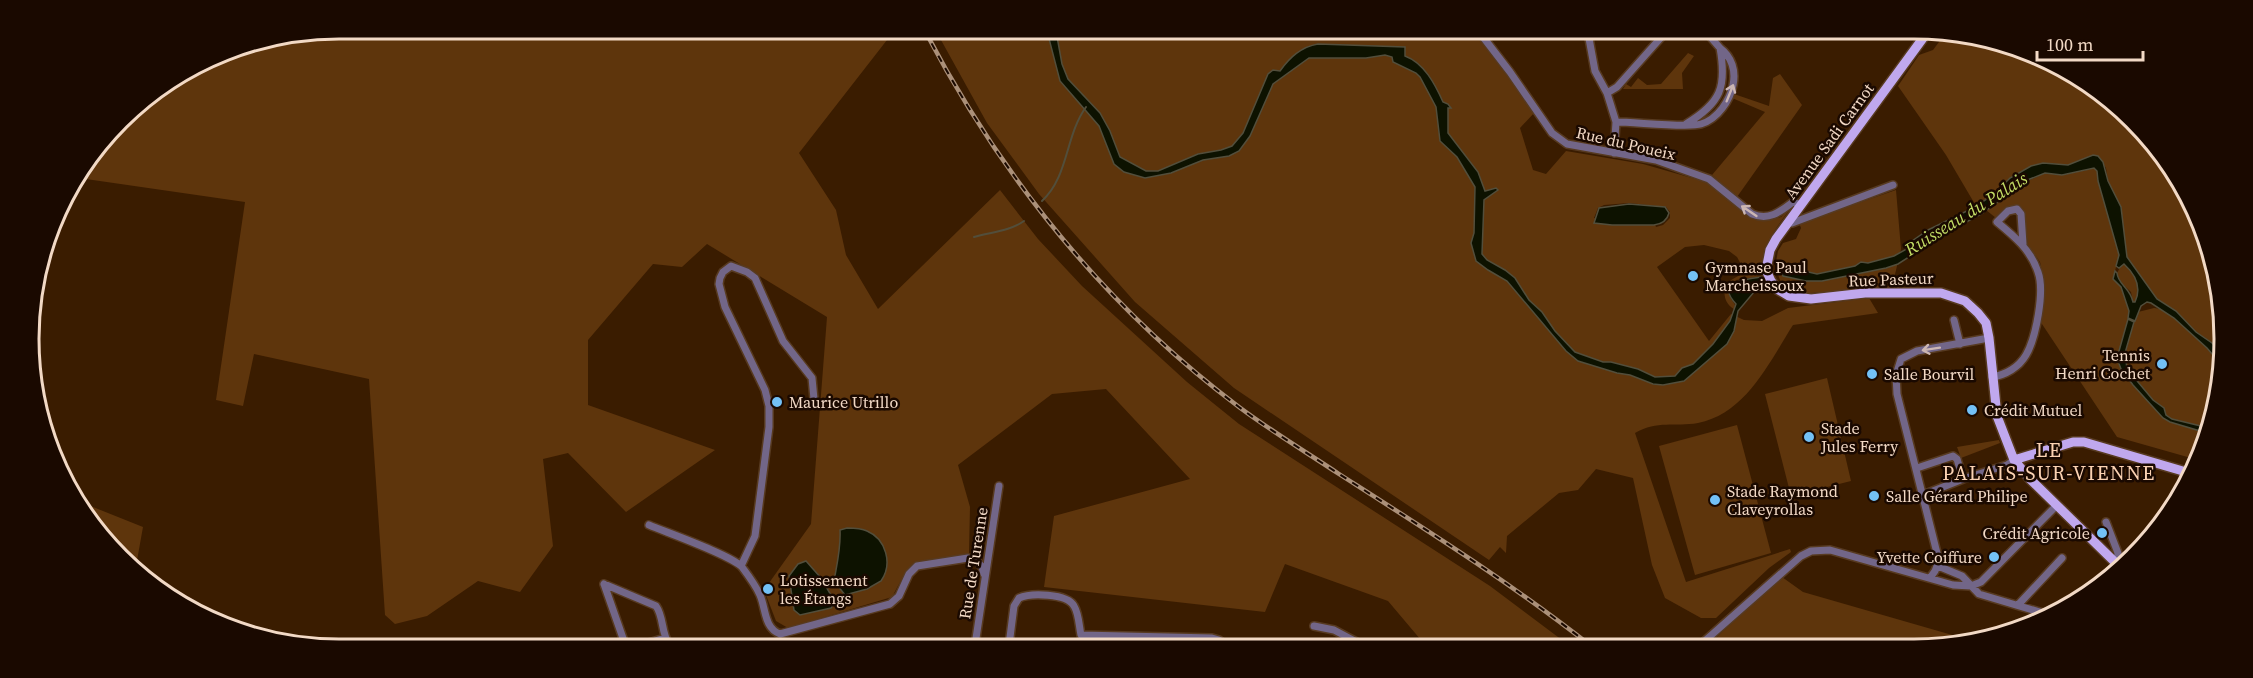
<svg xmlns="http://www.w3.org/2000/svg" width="2253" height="678" viewBox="0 0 2253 678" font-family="'Source Serif 4',serif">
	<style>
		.green { fill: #5e350c; fill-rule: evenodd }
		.water { fill: #0d1200; stroke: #524e3b; stroke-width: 1.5 }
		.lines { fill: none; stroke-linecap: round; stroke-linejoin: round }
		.stream { stroke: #524e3b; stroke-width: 2 }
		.minor-casing { stroke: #573a20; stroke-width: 10 }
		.major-casing { stroke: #573a20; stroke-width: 12 }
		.minor { stroke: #726688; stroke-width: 7 }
		.major { stroke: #c0a8ee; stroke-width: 9 }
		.rail-casing { stroke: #ab9079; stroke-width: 4.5 }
		.rail { stroke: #1a0900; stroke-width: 2; stroke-dasharray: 7; stroke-linecap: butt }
		.oneway { stroke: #ccb6b3 }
		.poi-dot { fill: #73c1f6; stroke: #1a0900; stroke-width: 2 }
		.labels { text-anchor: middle; stroke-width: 5; stroke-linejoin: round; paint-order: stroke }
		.street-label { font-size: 16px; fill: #f2d9c5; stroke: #1a0900 }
		.poi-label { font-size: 16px; fill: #f2d9c5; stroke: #1a0900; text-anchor: start }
		.water-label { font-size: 18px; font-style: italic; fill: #c3dd65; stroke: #1a0900 }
		.quarter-label { font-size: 20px; letter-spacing: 1.5px; fill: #fbd2b2; stroke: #1a0900 }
		.rim { fill: none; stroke: #f2d9c5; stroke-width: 3 }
	</style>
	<rect width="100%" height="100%" fill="#3a1c00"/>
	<path class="green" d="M339 29 894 31 799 153 836 210 846 255 878 309 1000 190 1038 239 1082 286 1187 382 1239 424 1490 586 1570 646H1426L1388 601 1285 564 1265 612 1044 587 1054 516 1190 479 1106 389 1052 394 958 465 970 507 969 554 915 564 905 573 892 597 788 628 776 621 764 590 811 524 827 317 707 244 682 267 653 264 588 340V405L715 450 626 512 568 453 543 459 553 546 520 592 478 581 427 616 395 624 385 615 369 379 254 354 243 406 216 400 245 202 79 178 134 106 220 52Z
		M936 31 1475 33 1535 112 1520 128 1533 170 1546 174 1566 151 1643 164 1706 182 1755 219 1767 220 1781 217 1791 208C1775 229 1760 248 1763 276L1736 280 1730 286V297L1735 305 1734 309C1724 303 1723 294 1726 283L1745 272 1737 257 1729 251 1704 245 1685 247 1657 267 1709 341 1731 314 1744 320 1762 321 1788 308 1869 298 1878 313 1793 325C1770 361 1746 414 1698 423 1674 427 1658 420 1635 433L1686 582 1790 549 1791 552 1769 568 1716 618H1701L1665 598 1652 565 1633 478 1596 469 1578 490 1559 493 1507 536 1506 553 1500 547 1489 560 1234 388 1135 302 1039 194 987 123ZM1629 203 1666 207 1670 212V218L1663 225 1656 227 1655 224 1594 218 1598 208 1604 205Z
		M1945 34H1974L2086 81 2172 166 2218 278 2219 399 2198 460 2117 437 2040 321 2043 308 2044 281 2040 262 2028 245 2023 209C2010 203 2005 209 1996 218L1986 210 1999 201 2008 190 2045 173 2063 175 2095 168 2097 171 2098 181 2119 255 2113 279 2121 287 2130 314 2154 308 2175 311 2157 299 2133 302 2131 292 2118 280 2117 273 2126 257 2121 207 2108 181 2106 168 2098 156 2093 155 2068 165 2043 163 2010 178 1993 195 1976 206 1946 155 1898 86 1919 55 1933 50Z
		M1688 53 1694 56 1682 73 1683 89H1623L1626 84 1631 87 1638 78 1647 85 1661 84Z
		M1780 74 1802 105 1737 197 1712 175 1765 112 1732 98 1734 94 1769 106 1773 78Z
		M1896 190 1901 249 1892 287 1798 294 1782 285 1775 267 1778 251 1783 243 1796 239 1801 228 1799 223Z
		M1827 378 1851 481 1791 496 1765 394Z
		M1737 425 1771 553 1695 575 1659 446Z
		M1999 440 2000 443 1961 458 1957 447Z
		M78 501 143 527 136 566 93 528Z
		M1782 577 1803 592 1973 641 1954 647 1707 646Z"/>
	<path class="water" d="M1047 31H1056L1062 64 1068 79 1100 113 1110 131 1120 157 1146 171H1158L1198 154 1221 150 1232 146 1243 133 1268 74 1273 70 1280 71C1290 57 1301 47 1318 44L1405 47V56C1424 63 1435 84 1443 102L1448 104 1451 108H1448V133L1478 172 1485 191 1496 188 1498 190 1484 200 1482 254 1487 260 1505 270 1515 278 1529 300 1542 312 1555 331 1575 352 1603 362H1611L1638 369 1655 377 1675 376 1682 368 1693 364 1713 344 1730 321 1736 304C1715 282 1745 279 1761 277L1764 285 1754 292 1738 311 1734 331 1727 344 1684 381 1663 385 1653 384 1630 375 1617 373 1578 361 1566 351 1507 281 1488 270 1476 261 1471 243 1474 233 1475 187 1457 157 1440 141 1436 107 1420 77 1416 73 1393 62 1392 57 1385 55 1366 58H1309L1273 84 1250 136 1239 151 1229 156 1203 160 1171 173 1145 178 1124 172 1114 164 1099 126 1060 81Z
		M2093 155 2098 156 2103 162 2108 181 2121 207 2127 257 2157 299 2176 311 2196 332 2212 343 2219 350V362L2207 348 2174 318 2151 303 2147 302 2141 306 2135 321 2128 318 2129 311 2121 287 2113 279 2115 271 2117 273C2118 285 2130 287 2133 302H2135C2142 287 2136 275 2124 264L2119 268 2116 266 2119 255 2098 181 2097 171 2094 168 2062 175 2045 173 2025 181 2008 190 1999 201 1981 214 1948 232 1947 229 1952 226 1945 227 1926 240 1939 235 1940 237 1898 264 1886 268 1822 281H1806L1783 276 1781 271 1791 268 1817 274 1855 266 1861 262 1868 263 1894 256 1905 250 1912 241 1928 230 1973 208 1993 195 2010 178 2031 166 2043 163 2068 165Z
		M1629 204 1665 207 1669 213C1667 221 1662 224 1654 225H1612L1594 223 1599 208Z
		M2128 319 2134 322 2125 353 2127 369 2153 400 2164 408 2166 415 2172 419 2205 427 2209 429 2207 433 2170 422 2163 418 2133 385 2121 369 2118 361 2119 351Z
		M847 528C853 528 861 528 867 531 886 539 893 564 881 581L867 589 845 595 834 581C837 564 841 548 840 530Z
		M806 561 821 578 835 602 831 608 800 615 794 610 789 576 798 564Z"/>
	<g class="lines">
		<path class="stream" d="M1042 201C1069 176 1065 136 1086 107
			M974 237C991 232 1010 231 1024 221"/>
		<g class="minor-casing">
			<path id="minor" d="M1480 33 1510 72 1552 133 1567 144 1656 160 1709 179 1752 214C1769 221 1780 212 1793 202L1801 205
				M1588 33 1595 71 1607 93 1616 122 1614 153
				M1707 33 1720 48
				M1607 93 1617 87 1665 33
				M1616 122C1635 122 1687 128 1701 124 1718 119 1730 100 1733 85 1736 71 1732 57 1720 48 1727 87 1721 103 1686 124
				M1787 223H1792L1893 185
				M1954 320 1960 344
				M1992 377C2006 375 2019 367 2026 355 2036 338 2045 291 2038 272 2031 250 2014 236 1997 222L2008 211 2017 209 2021 214 2023 244
				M1917 468 1953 456 1957 459 1963 479
				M1923 495 1963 479 2007 465 2014 460
				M2106 522 2118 553 2117 564
				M649 525C668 533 731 555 742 567 748 575 756 586 760 595 766 609 764 628 780 634L890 604 899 596 909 574 917 566 968 558 977 561 982 567 984 574
				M741 566 755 536 769 427V406L765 390 725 307 719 284 720 278 723 272 731 266 747 272 755 278 783 341 812 378 814 399
				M1938 566 1962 576 1979 594 2053 616
				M1930 578 1935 571 1939 561 1897 394 1896 375 1901 359 1917 351 1989 338
				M604 584 656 606C664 617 661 633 669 644
				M604 584 625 644
				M2018 605 2062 558
				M1314 626 1334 630 1364 646
				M645 644 665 638
				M975 645 999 486
				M1009 645 1014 606 1019 598C1030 593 1067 593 1074 606 1079 614 1079 626 1081 635L1212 638 1219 640 1226 645
				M1699 646 1801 556 1811 551 1830 550 1953 585 1971 586 1981 582 2056 506"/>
		</g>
		<g class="major-casing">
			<path id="major" d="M1926 34 1776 239 1770 250 1766 270 1771 281 1777 289 1789 296 1811 299 1865 293H1941L1965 301 1978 313 1986 323 1989 338 1997 416 2014 460 2030 479 2121 568
				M2014 460 2073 442H2084L2193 474"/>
		</g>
		<use href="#minor" class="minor"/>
		<use href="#major" class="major"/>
		<g class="rail-casing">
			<path id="rail" d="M925 31C1002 178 1106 307 1239 407 1271 431 1306 452 1339 474 1425 529 1511 583 1591 646"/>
		</g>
		<use href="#rail" class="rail"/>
	</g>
	<defs><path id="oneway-shaft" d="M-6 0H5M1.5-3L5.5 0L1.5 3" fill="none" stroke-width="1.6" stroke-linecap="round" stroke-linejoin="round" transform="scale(1.5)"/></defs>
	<g class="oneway">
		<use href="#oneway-shaft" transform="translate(1730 93) rotate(-68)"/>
		<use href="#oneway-shaft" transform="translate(1749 211) rotate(-146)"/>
		<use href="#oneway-shaft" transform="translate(1931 349) rotate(171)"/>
	</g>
	<g class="poi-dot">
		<circle cx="1693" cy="276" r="6"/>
		<circle cx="2162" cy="364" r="6"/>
		<circle cx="1872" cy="374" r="6"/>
		<circle cx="777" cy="402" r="6"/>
		<circle cx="1972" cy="410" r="6"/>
		<circle cx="1809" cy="437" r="6"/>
		<circle cx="1874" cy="496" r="6"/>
		<circle cx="1715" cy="500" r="6"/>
		<circle cx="2102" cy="533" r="6"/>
		<circle cx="1994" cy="557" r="6"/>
		<circle cx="768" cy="589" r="6"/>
	</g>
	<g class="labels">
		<g class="street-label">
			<text transform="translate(1829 141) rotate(-54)" y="6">Avenue Sadi Carnot</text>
			<text transform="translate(1626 143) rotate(13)" y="6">Rue du Poueix</text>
			<text transform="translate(1891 279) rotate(-2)" y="6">Rue Pasteur</text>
			<text transform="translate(973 563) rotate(-81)" y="6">Rue de Turenne</text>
		</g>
		<g class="poi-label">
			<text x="1705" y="273">Gymnase Paul<tspan x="1705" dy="18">Marcheissoux</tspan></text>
			<text x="2150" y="361" text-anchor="end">Tennis<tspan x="2150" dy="18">Henri Cochet</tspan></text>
			<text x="1884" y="380">Salle Bourvil</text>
			<text x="789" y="408">Maurice Utrillo</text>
			<text x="1984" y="416">Crédit Mutuel</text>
			<text x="1821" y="434">Stade<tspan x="1821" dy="18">Jules Ferry</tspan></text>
			<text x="1727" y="497">Stade Raymond<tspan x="1727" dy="18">Claveyrollas</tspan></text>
			<text x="1886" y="502">Salle Gérard Philipe</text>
			<text x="2090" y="539" text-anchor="end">Crédit Agricole</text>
			<text x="1982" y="563" text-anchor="end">Yvette Coiffure</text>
			<text x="780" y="586">Lotissement<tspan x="780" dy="18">les Étangs</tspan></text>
		</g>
		<g class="water-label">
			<text transform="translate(1966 214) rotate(-32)" y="6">Ruisseau du Palais</text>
		</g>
		<g class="quarter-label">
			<text x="2049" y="457">LE<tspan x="2049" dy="23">PALAIS-SUR-VIENNE</tspan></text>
		</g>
	</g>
	<path d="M0 0H2253V678H0ZM339 39H1914A300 300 0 0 1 2214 339V339A300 300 0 0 1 1914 639H339A300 300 0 0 1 39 339V339A300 300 0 0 1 339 39Z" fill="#1a0900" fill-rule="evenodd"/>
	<path class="rim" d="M339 39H1914A300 300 0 0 1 2214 339V339A300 300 0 0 1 1914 639H339A300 300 0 0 1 39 339V339A300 300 0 0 1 339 39Z"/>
	<path d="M2037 51v9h106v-9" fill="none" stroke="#f2d9c5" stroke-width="3"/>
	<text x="2046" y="51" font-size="18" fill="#f2d9c5" stroke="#1a0900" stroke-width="4.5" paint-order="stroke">100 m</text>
</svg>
